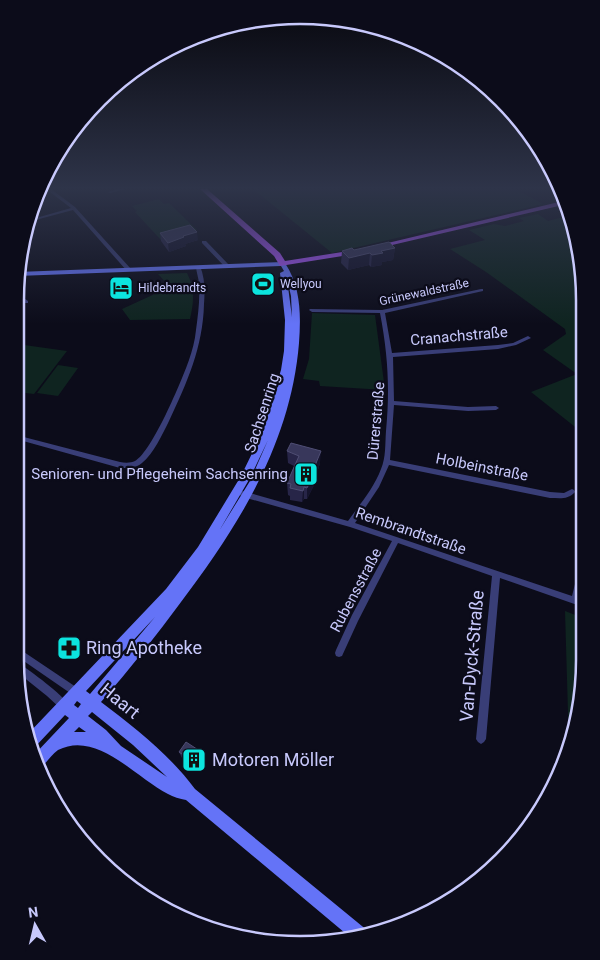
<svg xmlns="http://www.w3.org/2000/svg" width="600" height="960" viewBox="0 0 600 960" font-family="Roboto,sans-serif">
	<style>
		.green { fill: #0f2420 }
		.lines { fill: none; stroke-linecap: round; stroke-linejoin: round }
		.minor { fill: #393e77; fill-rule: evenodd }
		.secondary { fill: #6473f7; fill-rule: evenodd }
		.primary { fill: #a555f6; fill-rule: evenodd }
		.wall { fill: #272548 }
		.shaded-wall { fill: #15142d }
		.building { fill: #38375b; stroke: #4f4e74 }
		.labels { text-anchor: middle; stroke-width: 4.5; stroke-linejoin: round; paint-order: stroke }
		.far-poi-label { font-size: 12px; fill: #c8c9fc; stroke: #0c0c1a; text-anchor: start }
		.far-street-label { font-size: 12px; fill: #c8c9fc; stroke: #0c0c1a }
		.street-label { font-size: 15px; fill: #c8c9fc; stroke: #0c0c1a }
		.poi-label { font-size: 15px; fill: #c8c9fc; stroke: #0c0c1a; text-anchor: end }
		.near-poi-label { font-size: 18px; fill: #c8c9fc; stroke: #0c0c1a; text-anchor: start }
		.near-street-label { font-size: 18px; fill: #c8c9fc; stroke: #0c0c1a }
		.rim { fill: none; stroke: #c8c9fc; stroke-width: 2.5 }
	</style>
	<rect width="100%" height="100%" fill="#0c0c1a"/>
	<path class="green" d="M253 189H515L543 204 332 253Z
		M159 199 164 204 169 203 197 230 161 240 135 212 137 211 132 206Z
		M538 214 548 221 567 216 584 281V434L531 392 577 374 543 350 566 334 565 329 486 272 450 249 485 240 469 230 494 224 505 226 524 221 519 218Z
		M187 273C195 289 194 302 190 319L130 320 122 309 170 287 158 274Z
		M312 313 375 315 385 390 320 386 319 381 303 379 309 359Z
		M17 344 67 351 34 394 17 392Z
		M58 365 78 368 58 396 37 393Z
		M565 611 583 618V697L569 747Z"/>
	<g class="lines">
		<path class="minor" d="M46 189H51L75 207 131 269V271H127L73 210 28 222 29 220 71 208Z
			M118 189H126L110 193 108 192Z
			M202 241H206L229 265V267H225L202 243Z
			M196 266H200C205 278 205 291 204 304 203 347 187 383 169 421 162 435 154 453 142 463 136 468 128 468 120 468L16 439V435L120 462C125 463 131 463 135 461 152 452 182 380 189 360 192 351 195 341 196 330 198 315 200 300 199 285 199 278 196 272 196 266Z
			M481 289H483V291L385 313 392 353 498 345 513 343 528 336 531 338 516 345 498 349 393 357 394 401 468 407 496 406 499 408 496 410 468 411 394 405 390 460 550 492 564 493 572 489 574 490 575 492C568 500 560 498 550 498L389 465 379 487 355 523 572 596 577 576 580 575 583 576V582L580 598 583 599V607L500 578 486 739 484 742 481 744 478 742 476 739 492 576 398 543 358 621 342 656 339 657 336 656 335 653 336 650 352 615 392 541 350 527 243 497 241 496 239 494 241 492 243 491 348 521C360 504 374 488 381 469 386 457 385 444 386 431 390 390 388 354 380 313L312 312 309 310 310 309 382 310Z
			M17 293 28 301V303H24L17 297Z
			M15 646 79 689 81 692 79 695 76 697 73 695 15 655Z
			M15 662 19 663C31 672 63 694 69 706L67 709 64 711 61 709 47 696 17 672Z"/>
		<path class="secondary" d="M283 262 285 263C301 287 301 315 299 343 291 442 240 524 181 602 156 636 129 670 101 702 135 728 169 754 195 789L368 931 370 936 351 938 186 800C180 799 173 797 168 794 136 778 97 730 58 750 51 755 46 764 39 769L33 756 69 718 65 715 34 748 30 750 27 735 166 589 198 547 241 476 262 433 281 370 284 351 285 320 280 273 284 271 281 266 17 276V272ZM287 279 291 296 292 317ZM268 440 250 481 219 531 250 478ZM155 617 90 694 86 691ZM77 701 81 704 78 708 74 705ZM92 712 133 745 167 777 121 746 106 730 88 716ZM79 727 86 732H74Z"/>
		<path class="primary" d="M200 189H207L280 253 285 261 355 250 359 252 355 254 280 266 274 256Z
			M563 201V205L375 249 371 247Z"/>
	</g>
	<path class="wall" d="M160 233 198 240 185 244 186 246 169 252 161 241Z
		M395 248 393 260 382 262V265L371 267 369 265 348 270 341 263 342 251Z
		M287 451 320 463 317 473 316 481 307 499H304L302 502 290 500V496L288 495 287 483 294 466 288 463Z
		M179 752 203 753 206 760 200 771 183 760Z"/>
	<path class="shaded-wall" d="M197 232 198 240 185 244 186 246 169 252 168 243 183 236Z
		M395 248 393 260 382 262V265L371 267 372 255 381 251Z
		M370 253 369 265 348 270 349 258Z
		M321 451 320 463 317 473 316 481 307 499V488Z
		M304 487V499L302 502 303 491Z
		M203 753 206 760 200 771 196 764Z"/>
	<path class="building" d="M190 225 197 232 183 236 184 237 168 243 160 233Z
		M389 242 395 248 381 251 383 253 372 255 370 253 349 258 342 251 352 248 354 250Z
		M291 443 321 451 314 468 317 469 307 488 304 487 303 491 290 488 291 484 287 483 299 456 287 451Z
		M186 742 203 753 196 764 179 752Z"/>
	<linearGradient id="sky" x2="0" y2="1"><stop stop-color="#07070e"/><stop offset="0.58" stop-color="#2e3449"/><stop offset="1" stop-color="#2e3449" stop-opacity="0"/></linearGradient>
	<rect width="600" height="324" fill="url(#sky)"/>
	<defs>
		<g id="stadium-square" transform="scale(1.25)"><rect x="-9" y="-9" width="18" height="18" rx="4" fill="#0ce4de" stroke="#0c0c1a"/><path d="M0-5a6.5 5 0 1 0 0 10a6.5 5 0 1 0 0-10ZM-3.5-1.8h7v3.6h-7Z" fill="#111"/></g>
		<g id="hotel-square" transform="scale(1.25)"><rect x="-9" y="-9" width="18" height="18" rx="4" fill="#0ce4de" stroke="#0c0c1a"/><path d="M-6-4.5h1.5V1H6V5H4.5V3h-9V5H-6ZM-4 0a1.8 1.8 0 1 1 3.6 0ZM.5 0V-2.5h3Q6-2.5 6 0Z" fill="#111"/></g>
		<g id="building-square" transform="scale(1.25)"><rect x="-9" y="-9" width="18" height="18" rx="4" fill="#0ce4de" stroke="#0c0c1a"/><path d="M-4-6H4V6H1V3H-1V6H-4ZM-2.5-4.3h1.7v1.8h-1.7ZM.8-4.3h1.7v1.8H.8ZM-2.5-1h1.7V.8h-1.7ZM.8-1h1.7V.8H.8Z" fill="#111"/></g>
		<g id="pharmacy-square" transform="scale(1.25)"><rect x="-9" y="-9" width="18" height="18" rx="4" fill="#0ce4de" stroke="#0c0c1a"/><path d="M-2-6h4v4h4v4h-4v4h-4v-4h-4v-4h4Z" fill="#111"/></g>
	</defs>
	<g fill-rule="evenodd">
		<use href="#stadium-square" x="263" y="284"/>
		<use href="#hotel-square" x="121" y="288"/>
		<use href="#building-square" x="306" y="474"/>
		<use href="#pharmacy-square" x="69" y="648"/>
		<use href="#building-square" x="194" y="760"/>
	</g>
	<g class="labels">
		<g class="far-poi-label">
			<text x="280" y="288">Wellyou</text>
			<text x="138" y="292">Hildebrandts</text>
		</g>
		<g class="far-street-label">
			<text transform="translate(424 292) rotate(-12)" y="4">Grünewaldstraße</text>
		</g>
		<g class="street-label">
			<text transform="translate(459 336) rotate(-5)" y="5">Cranachstraße</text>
			<text transform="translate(262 413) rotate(-72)" y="5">Sachsenring</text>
			<text transform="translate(376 421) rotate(-85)" y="5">Dürerstraße</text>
			<text transform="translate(482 467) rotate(11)" y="5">Holbeinstraße</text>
			<text transform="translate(411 531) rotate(19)" y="5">Rembrandtstraße</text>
			<text transform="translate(356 590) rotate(-62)" y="5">Rubensstraße</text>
		</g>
		<g class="poi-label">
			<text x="288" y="479">Senioren- und Pflegeheim Sachsenring</text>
		</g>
		<g class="near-poi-label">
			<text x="86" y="654">Ring Apotheke</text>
			<text x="212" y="766">Motoren Möller</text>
		</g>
		<g class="near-street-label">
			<text transform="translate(472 656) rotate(-85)" y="6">Van-Dyck-Straße</text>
			<text transform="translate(120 701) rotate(39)" y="6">Haart</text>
		</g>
	</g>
	<path d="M0 0H600V960H0ZM300 24H300A276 276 0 0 1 576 300V660A276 276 0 0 1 300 936H300A276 276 0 0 1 24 660V300A276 276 0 0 1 300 24Z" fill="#0c0c1a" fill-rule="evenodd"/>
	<path class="rim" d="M300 24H300A276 276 0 0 1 576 300V660A276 276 0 0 1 300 936H300A276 276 0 0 1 24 660V300A276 276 0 0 1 300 24Z"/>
	<g transform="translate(35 925) rotate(352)" stroke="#0c0c1a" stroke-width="4" paint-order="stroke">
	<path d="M0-4L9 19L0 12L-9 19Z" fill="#c8c9fc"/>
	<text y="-8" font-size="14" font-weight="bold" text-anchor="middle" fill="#c8c9fc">N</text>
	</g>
</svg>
